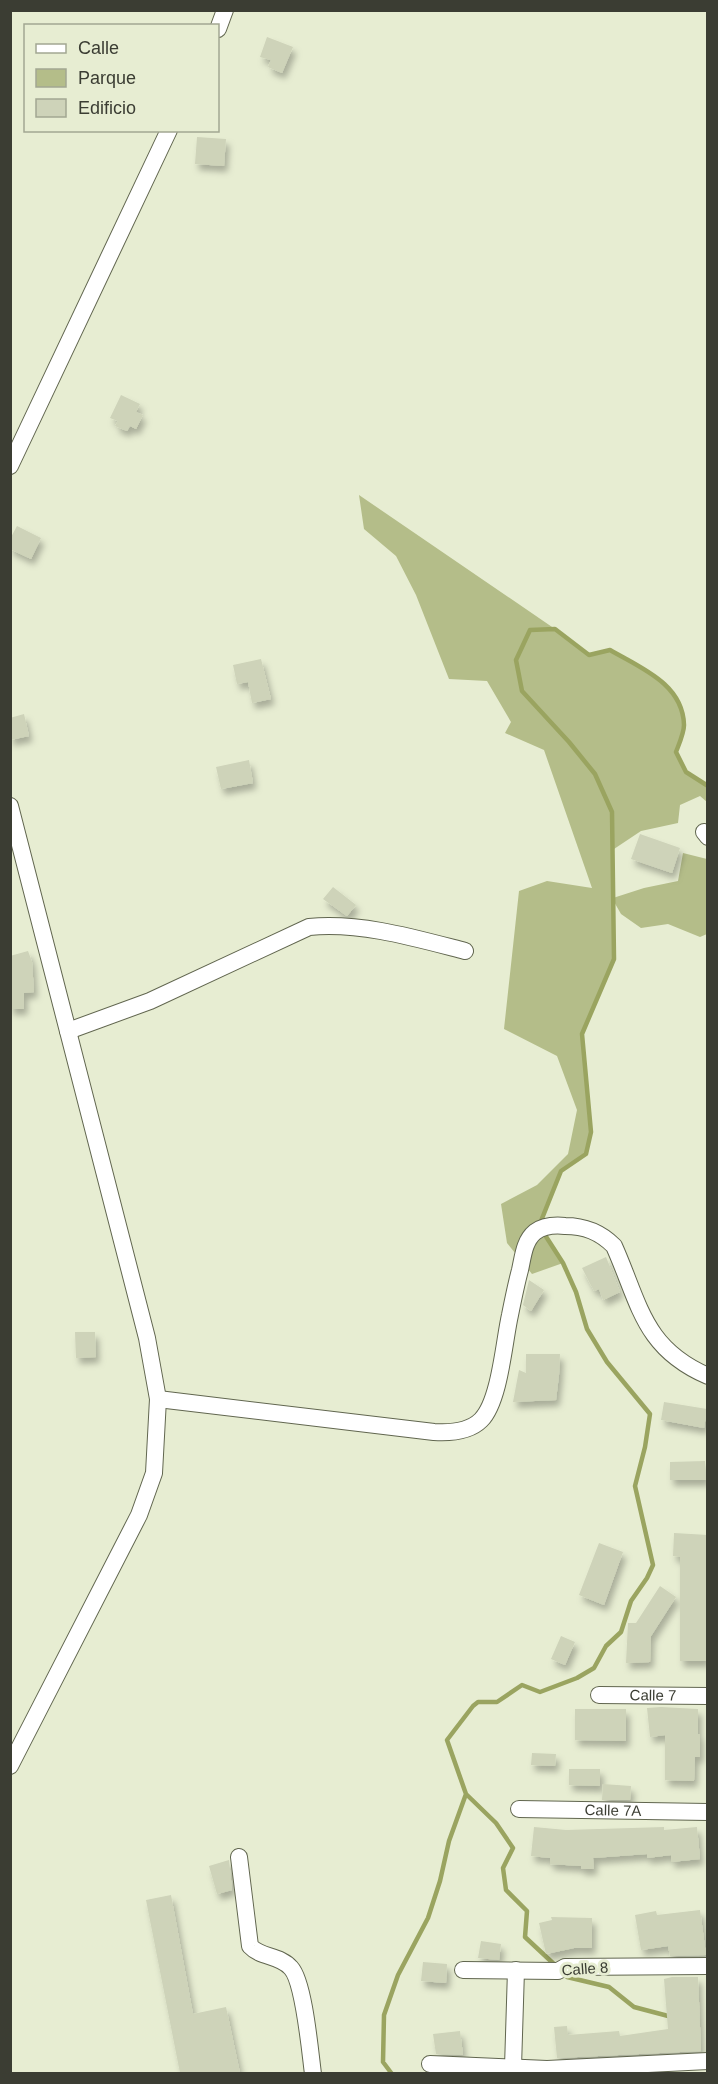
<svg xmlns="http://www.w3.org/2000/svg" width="718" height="2084" viewBox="0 0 718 2084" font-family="Arial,sans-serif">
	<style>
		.green { fill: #b4bd89 }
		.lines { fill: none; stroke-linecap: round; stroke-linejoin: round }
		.stream { stroke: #9aa460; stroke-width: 4.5 }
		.building { fill: #ced3b9; filter: url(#shadow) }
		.minor-casing { stroke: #61664f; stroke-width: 18 }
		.minor { stroke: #fff; stroke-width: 16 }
		.labels { text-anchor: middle; stroke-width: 6; stroke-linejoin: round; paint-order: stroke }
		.street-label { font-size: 15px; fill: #3b3d33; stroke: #e7edd2 }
	</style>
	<defs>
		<filter id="shadow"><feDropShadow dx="3.5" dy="6" stdDeviation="3" flood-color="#0004"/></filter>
	</defs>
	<rect width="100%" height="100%" fill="#e7edd2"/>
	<path class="green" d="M359 495 555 629 588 655 610 650C641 668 683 684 684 725 684 734 679 744 676 752L686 772 707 786V802L700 796 680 805 678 823 641 831 614 849 613 898 644 888 678 881 683 853 707 859V934L700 937 668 924 641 928 621 914 613 900 614 959 582 1034 591 1132 586 1154 561 1171 541 1221 545 1235 563 1263 532 1274 507 1243 501 1204 537 1185 568 1154 577 1110 557 1056 504 1029 519 891 547 881 592 888 544 750 505 733 511 722 487 681 449 679 416 595 396 556 364 529Z"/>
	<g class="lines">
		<path class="stream" d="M541 1221 561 1171 586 1154 591 1132 582 1034 614 959 612 812 595 774 569 742 522 691 516 660 530 630 555 629 589 655 610 650C641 668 683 684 684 725 684 733 679 744 676 752L686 772 708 786
			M466 1794 496 1823 513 1848 503 1868 506 1890 527 1911 525 1937 555 1965
			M563 1973 567 1977 609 1987 634 2007 672 2017
			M392 2074 383 2062 384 2015 398 1975 428 1918 440 1881 449 1841 466 1794 447 1740 473 1706 478 1702H497L522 1685 540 1692 577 1678 594 1668 606 1646 621 1632 631 1601 647 1578 653 1565 635 1486 645 1447 650 1414 607 1362 587 1329 576 1292 563 1263 545 1235"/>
	</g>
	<path class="building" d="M267 37 293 47 282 73 268 67 271 60 260 57Z
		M197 137 226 139 224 166 195 164Z
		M121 395 140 404 136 412 143 415 136 429 130 426 127 431 115 426 118 421 110 418Z
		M17 526 41 538 31 559 10 549V539Z
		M261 659 271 699 252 703 248 682 237 684 233 665Z
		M24 714 29 736 10 740V718Z
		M249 760 253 783 221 789 216 767Z
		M640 834 680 848 672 873 631 859Z
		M333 887 356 905 347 916 323 899Z
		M28 951 32 962 34 992 24 993V1009H10V956Z
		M606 1257 620 1292 603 1300 599 1289 594 1291 582 1268Z
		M529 1280 544 1290 531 1311 523 1305Z
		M75 1332H95L96 1357 76 1358Z
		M526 1354H560L559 1375 556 1400 513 1402 519 1370 526 1373Z
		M664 1402 707 1409 704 1428 661 1420Z
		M705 1461 706 1480H670V1462Z
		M674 1533 708 1535 706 1661H680V1557L673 1556Z
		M599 1543 623 1552 604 1605 579 1595Z
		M660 1586 676 1597 651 1636 650 1662 626 1663 628 1623H636Z
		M561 1636 575 1642 565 1665 551 1659Z
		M661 1707 698 1709V1734H700V1757H695L694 1781 665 1780V1735L650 1737 647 1708Z
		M575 1709H626V1741L575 1740Z
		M532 1753 556 1754 555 1766 531 1765Z
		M569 1769H600V1786L569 1785Z
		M603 1784 631 1786 630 1800H602Z
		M534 1827 566 1830 664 1827V1830L697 1827 700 1859 671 1862V1855L647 1858V1854L593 1858 594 1869H581V1866L550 1864V1858L531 1856Z
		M229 1860 232 1890 217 1894 209 1866Z
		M171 1895 193 2014 226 2007 240 2073H180L146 1900Z
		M700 1910 706 1955 670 1956 668 1946 641 1950 635 1915 656 1911 657 1915Z
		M551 1917 592 1918V1948H574L546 1954 539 1923 552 1920Z
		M481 1941 501 1944 499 1960 478 1958Z
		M423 1962 447 1964 446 1983 421 1981Z
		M672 1977H698L701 2051 557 2058 554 2027 567 2026 568 2035 619 2031 620 2036 668 2029 664 1979Z
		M460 2031 463 2055 436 2054 433 2034Z"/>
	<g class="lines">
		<g class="minor-casing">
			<g id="minor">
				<path d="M218 29 225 10"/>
				<path d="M10 466 169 130"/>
				<path d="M10 806 147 1338 158 1399 154 1473 139 1515 10 1766"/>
				<path d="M704 832 708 837"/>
				<path d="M68 1031 150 1001 309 927C361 922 415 938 465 951"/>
				<path d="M158 1399 434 1432C450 1433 469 1432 481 1420 500 1401 504 1341 510 1315 513 1300 516 1285 520 1270 523 1257 524 1241 535 1232 543 1226 555 1225 565 1226 585 1226 600 1232 614 1246 640 1304 643 1348 708 1376"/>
				<path id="s1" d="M599 1695 708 1696"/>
				<path id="s2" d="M519 1809 708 1812"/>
				<path d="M239 1857 250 1946C261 1958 280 1955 291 1968 304 1982 310 2051 313 2074"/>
				<path d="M463 1970 558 1971 565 1967 708 1966"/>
				<path d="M430 2064 547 2069 708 2061"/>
				<path d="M513 2067 516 1970"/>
			</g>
		</g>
		<use href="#minor" class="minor"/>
	</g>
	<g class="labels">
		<g class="street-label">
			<text dy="5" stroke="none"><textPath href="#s1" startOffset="54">Calle 7</textPath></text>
			<text dy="5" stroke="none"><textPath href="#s2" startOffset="94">Calle 7A</textPath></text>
			<text transform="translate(585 1969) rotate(-4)" y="5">Calle 8</text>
		</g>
	</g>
	<rect width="718" height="2084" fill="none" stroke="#3b3d33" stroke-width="24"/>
	<rect x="24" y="24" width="195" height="108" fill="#e7edd2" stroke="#a2a792" stroke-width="1.5"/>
	<rect x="36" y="44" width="30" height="9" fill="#ffffff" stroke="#a2a792" stroke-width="1.5"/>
	<text x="78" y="54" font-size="18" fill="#3b3d33">Calle</text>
	<rect x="36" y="69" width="30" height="18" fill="#b4bd89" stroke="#a2a792" stroke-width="1.5"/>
	<text x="78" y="84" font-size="18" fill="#3b3d33">Parque</text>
	<rect x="36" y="99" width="30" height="18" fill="#ced3b9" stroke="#a2a792" stroke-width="1.5"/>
	<text x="78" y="114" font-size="18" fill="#3b3d33">Edificio</text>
</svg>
